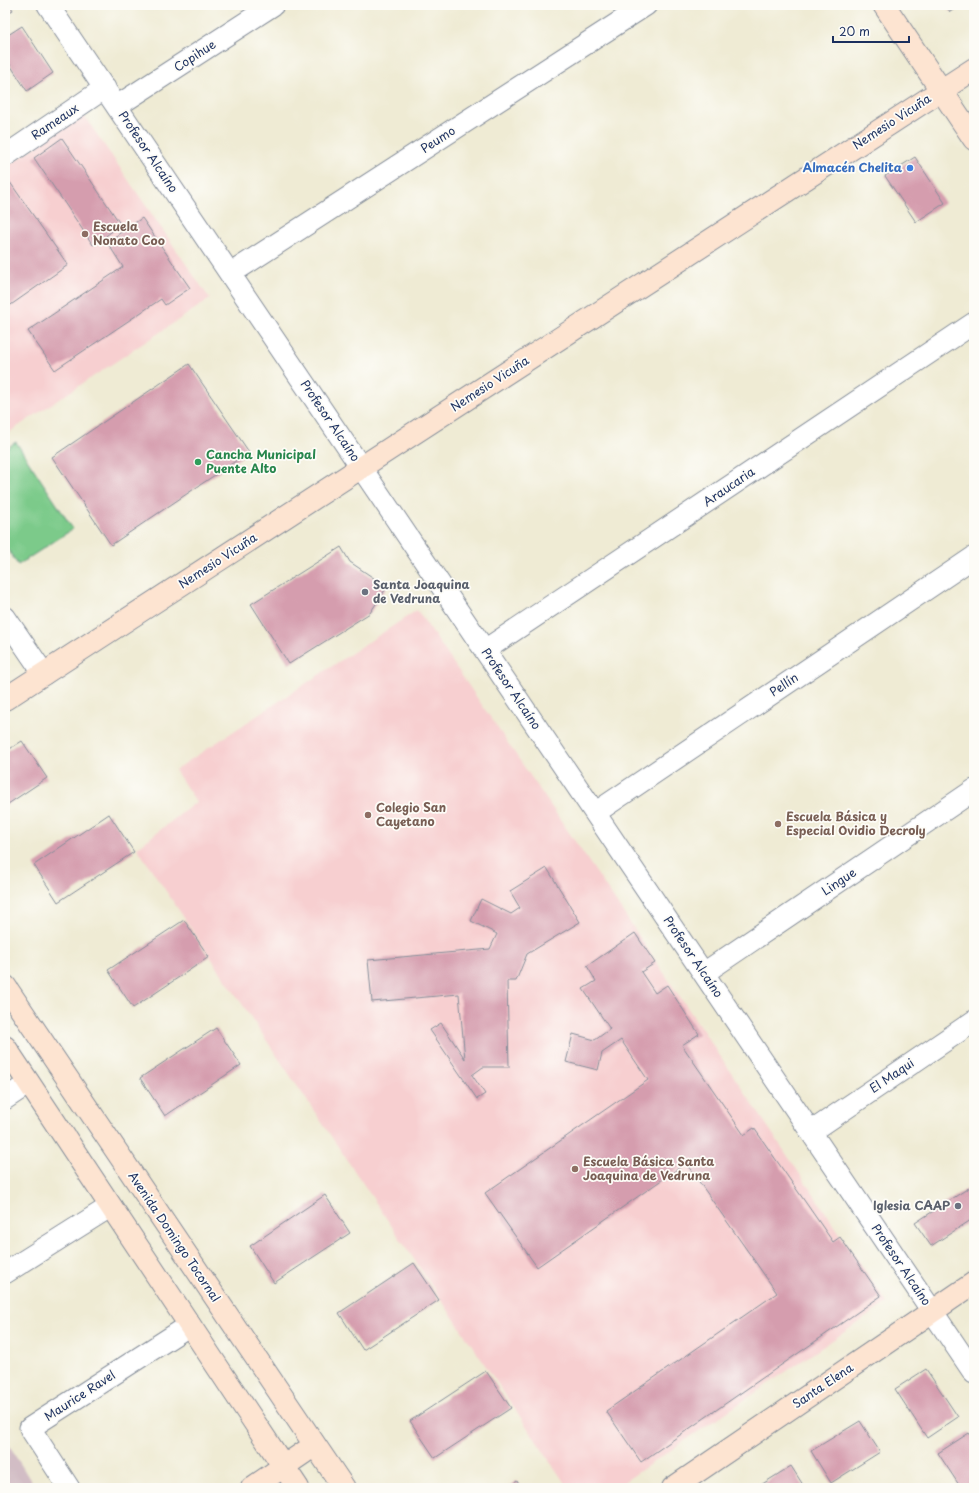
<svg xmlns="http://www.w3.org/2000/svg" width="979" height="1493" viewBox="0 0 979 1493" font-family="'Playpen Sans',sans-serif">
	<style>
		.built { fill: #f7cfd0 }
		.industrial { fill: #d2bdc5 }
		.green { fill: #7bca8a; stroke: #4b7c74 }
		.building { fill: #d59dae }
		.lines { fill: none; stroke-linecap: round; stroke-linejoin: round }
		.street-casing { stroke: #858d99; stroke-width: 23 }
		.secondary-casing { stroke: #858d99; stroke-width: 24 }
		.street { stroke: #fff; stroke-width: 21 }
		.secondary { stroke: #fde4d1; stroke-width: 22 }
		.shop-dot { fill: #3f7fe0; stroke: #fdfcf7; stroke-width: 1.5 }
		.education-dot { fill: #8d6e63; stroke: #fdfcf7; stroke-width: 1.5 }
		.leisure-dot { fill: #2e9e5b; stroke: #fdfcf7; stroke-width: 1.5 }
		.worship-dot { fill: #6b7280; stroke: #fdfcf7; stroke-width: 1.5 }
		.labels { text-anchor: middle; stroke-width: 3.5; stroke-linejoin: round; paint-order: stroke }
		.street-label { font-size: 12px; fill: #1b2f5e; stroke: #fdfcf7 }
		.shop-label { font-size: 12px; font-weight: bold; fill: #366cbe; stroke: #fdfcf7; text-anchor: end }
		.education-label { font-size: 12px; font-weight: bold; fill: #785e54; stroke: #fdfcf7; text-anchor: start }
		.leisure-label { font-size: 12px; font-weight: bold; fill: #27864d; stroke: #fdfcf7; text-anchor: start }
		.worship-label { font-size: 12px; font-weight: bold; fill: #5b616d; stroke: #fdfcf7; text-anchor: start }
	</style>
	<rect width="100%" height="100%" fill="#fdfcf7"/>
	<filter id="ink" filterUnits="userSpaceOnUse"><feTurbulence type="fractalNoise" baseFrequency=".025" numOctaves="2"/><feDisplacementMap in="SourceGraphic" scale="8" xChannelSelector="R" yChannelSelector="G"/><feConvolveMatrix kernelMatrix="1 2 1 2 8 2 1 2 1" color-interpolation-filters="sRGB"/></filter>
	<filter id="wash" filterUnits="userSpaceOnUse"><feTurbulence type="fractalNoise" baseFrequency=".012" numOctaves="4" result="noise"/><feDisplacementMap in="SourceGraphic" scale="16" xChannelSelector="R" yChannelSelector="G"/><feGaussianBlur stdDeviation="0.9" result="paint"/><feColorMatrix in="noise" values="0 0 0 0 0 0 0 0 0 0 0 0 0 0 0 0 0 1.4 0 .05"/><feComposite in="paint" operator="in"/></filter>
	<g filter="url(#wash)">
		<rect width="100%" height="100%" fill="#efebd4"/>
		<path class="built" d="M83 114 210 299 5 435V168Z
			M417 610 566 828 887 1303 615 1488H568L137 848 196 802 175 770Z"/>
		<path class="industrial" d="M5 1438 35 1488H5Z"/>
		<path class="green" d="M16 442 73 529 18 565 5 545V449Z"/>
		<g id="blocks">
			<path class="building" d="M5 5H10L13 10 5 15Z
				M946 5H961L950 12Z
				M22 26 53 73 27 91 5 57V37Z
				M62 138 121 225 93 245 34 158Z
				M915 157 945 203 916 222 885 176Z
				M7 178 68 265 5 309V179Z
				M142 218 190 288 165 305 161 299 55 370 28 331 123 267 107 242Z
				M189 364 249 452 111 545 52 457Z
				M341 547 350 562 387 587 370 613 289 664 251 604Z
				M22 741 47 778 5 806V752Z
				M109 814 134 852 58 902 34 865Z
				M547 868 580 922 527 954 516 981H507L509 1067H483L472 1075 485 1094 477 1099 430 1030 441 1023 465 1059 459 994 372 1002 368 960 490 949 497 934 471 921 481 899 511 914 520 908 510 891Z
				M184 920 209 957 133 1008 108 970Z
				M635 933 655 963 641 972 655 993 667 985 699 1034 682 1045 744 1135 754 1128 833 1242 840 1237 881 1296 641 1462 606 1411 777 1293 686 1163 537 1267 485 1193 648 1080 621 1040 602 1053 598 1070 566 1062 573 1034 595 1040 610 1029 583 989 596 981 587 966Z
				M216 1028 241 1065 165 1116 140 1078Z
				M970 1187 974 1194V1218L931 1246 915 1223Z
				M325 1195 350 1233 274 1283 250 1246Z
				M414 1263 439 1300 363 1350 339 1313Z
				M926 1369 958 1417 927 1438 895 1389Z
				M486 1371 511 1408 435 1458 410 1421Z
				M860 1421 880 1452 831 1483 811 1451Z
				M969 1433 974 1440V1488H961L938 1453Z
				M791 1466 805 1488H756Z
				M517 1481 521 1488H507Z"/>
		</g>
	</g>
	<g filter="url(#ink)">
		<use href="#blocks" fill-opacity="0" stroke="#858d99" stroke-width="1"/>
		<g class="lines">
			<g class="street-casing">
				<path id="street" d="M48 5 974 1373
					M117 106 273 5
					M5 156 105 88
					M230 274 646 5
					M5 617 44 674
					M485 650 974 323
					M595 813 974 557
					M704 973 974 790
					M5 1099 29 1083
					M811 1132 974 1021
					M5 1273 111 1206
					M69 1488 30 1428 190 1325"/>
			</g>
			<g class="secondary-casing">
				<path id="secondary" d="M884 5 974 139
					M5 699 974 69
					M5 986 344 1488
					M5 1047 298 1488
					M252 1488 315 1445
					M673 1488 974 1283"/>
			</g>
			<use href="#street" class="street"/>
			<use href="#secondary" class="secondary"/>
		</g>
	</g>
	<circle class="shop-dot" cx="910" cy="168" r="4"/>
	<g class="education-dot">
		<circle cx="85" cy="234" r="4"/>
		<circle cx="368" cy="815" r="4"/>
		<circle cx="778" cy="824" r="4"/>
		<circle cx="575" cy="1169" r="4"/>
	</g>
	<circle class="leisure-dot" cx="198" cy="462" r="4"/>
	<g class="worship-dot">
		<circle cx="365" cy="592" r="4"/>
		<circle cx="958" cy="1206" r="4"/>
	</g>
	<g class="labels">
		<g class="street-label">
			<text transform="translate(195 56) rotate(-33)" y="4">Copihue</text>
			<text transform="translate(55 122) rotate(-34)" y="4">Rameaux</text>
			<text transform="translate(892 122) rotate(-33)" y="4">Nemesio Vicuña</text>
			<text transform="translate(438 140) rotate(-33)" y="4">Peumo</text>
			<text transform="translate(148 152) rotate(56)" y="4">Profesor Alcaíno</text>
			<text transform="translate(490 384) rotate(-33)" y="4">Nemesio Vicuña</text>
			<text transform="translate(330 421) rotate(56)" y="4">Profesor Alcaíno</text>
			<text transform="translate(729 487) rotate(-34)" y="4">Araucaria</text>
			<text transform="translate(218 561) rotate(-33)" y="4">Nemesio Vicuña</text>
			<text transform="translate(784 685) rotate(-34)" y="4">Pellín</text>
			<text transform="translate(511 689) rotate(56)" y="4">Profesor Alcaíno</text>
			<text transform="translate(839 882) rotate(-34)" y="4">Lingue</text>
			<text transform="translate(693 957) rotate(56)" y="4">Profesor Alcaíno</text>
			<text transform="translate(892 1076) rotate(-34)" y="4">El Maqui</text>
			<text transform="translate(174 1237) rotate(56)" y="4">Avenida Domingo Tocornal</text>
			<text transform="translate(901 1265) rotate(56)" y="4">Profesor Alcaíno</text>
			<text transform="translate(823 1386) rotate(-34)" y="4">Santa Elena</text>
			<text transform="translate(80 1396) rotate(-33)" y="4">Maurice Ravel</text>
		</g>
		<g class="shop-label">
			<text x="902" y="172">Almacén Chelita</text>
		</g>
		<g class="education-label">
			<text x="93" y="231">Escuela<tspan x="93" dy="14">Nonato Coo</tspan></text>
			<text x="376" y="812">Colegio San<tspan x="376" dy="14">Cayetano</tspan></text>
			<text x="786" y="821">Escuela Básica y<tspan x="786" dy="14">Especial Ovidio Decroly</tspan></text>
			<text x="583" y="1166">Escuela Básica Santa<tspan x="583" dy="14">Joaquina de Vedruna</tspan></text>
		</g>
		<g class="leisure-label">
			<text x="206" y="459">Cancha Municipal<tspan x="206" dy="14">Puente Alto</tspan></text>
		</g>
		<g class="worship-label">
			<text x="373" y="589">Santa Joaquina<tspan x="373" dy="14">de Vedruna</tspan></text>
			<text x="950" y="1210" text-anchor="end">Iglesia CAAP</text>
		</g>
	</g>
	<rect width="979" height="1493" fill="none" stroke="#fdfcf7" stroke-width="20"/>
	<path d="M833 36v6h76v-6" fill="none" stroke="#1b2f5e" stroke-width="2"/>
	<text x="839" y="36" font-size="12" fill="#1b2f5e" stroke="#fdfcf7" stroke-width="3" paint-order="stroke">20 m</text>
</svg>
